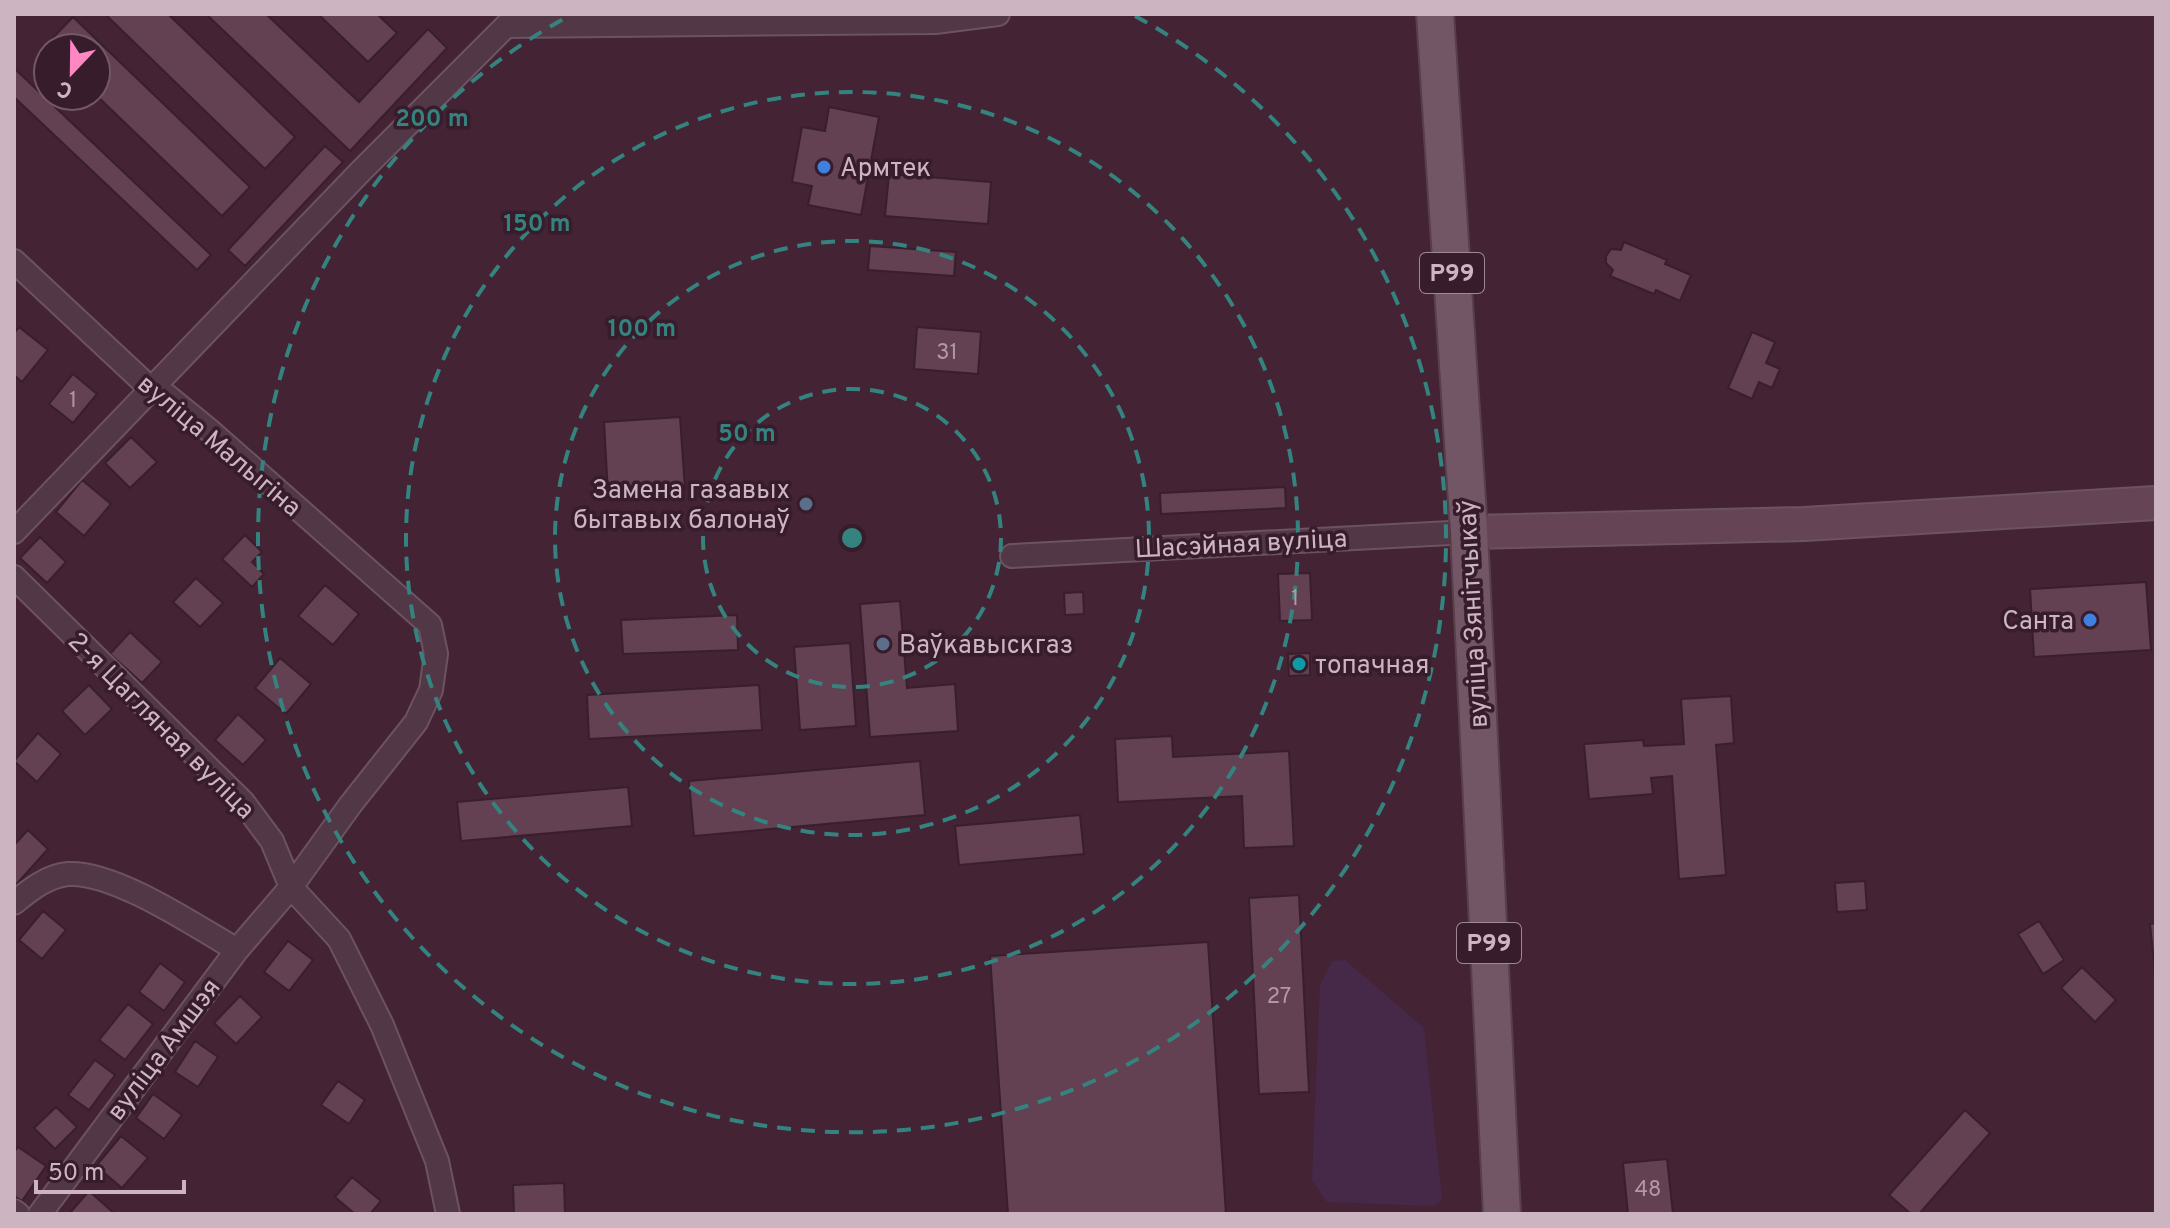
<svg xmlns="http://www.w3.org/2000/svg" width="2170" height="1228" viewBox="0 0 2170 1228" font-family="Overpass,sans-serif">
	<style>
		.green { fill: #462949 }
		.building { fill: #634052; stroke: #391f2d; stroke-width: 2 }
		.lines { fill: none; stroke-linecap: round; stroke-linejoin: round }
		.street-casing { stroke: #6c5361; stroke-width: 26 }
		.secondary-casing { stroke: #6c5361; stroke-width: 36 }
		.primary-casing { stroke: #583f4c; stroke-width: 40 }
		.street { stroke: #523846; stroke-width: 22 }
		.secondary { stroke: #654555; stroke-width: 32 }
		.primary { stroke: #725665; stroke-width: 36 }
		.ring { fill: none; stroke: #35837f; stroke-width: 4; stroke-dasharray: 14 10 }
		.shop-dot { fill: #3f7fe0; stroke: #371c2b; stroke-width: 3 }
		.service-dot { fill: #5c6f8a; stroke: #371c2b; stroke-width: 3 }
		.culture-dot { fill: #0f9aa8; stroke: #371c2b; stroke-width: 3 }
		.labels { text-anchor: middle; stroke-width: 7; stroke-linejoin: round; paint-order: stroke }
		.number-label { font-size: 22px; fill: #b298a5 }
		.shield { fill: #371c2b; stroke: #9f8794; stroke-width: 2 }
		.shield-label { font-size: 24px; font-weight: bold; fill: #ccb5c1 }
		.poi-label { font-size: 26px; fill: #ccb5c1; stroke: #371c2b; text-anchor: start }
		.street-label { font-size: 26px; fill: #ccb5c1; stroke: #371c2b }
		.centre { fill: #35837f; stroke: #371c2b; stroke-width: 4 }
		.ring-label { font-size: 24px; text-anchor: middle; font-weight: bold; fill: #35837f; stroke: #371c2b; stroke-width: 7; stroke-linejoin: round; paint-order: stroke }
	</style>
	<rect width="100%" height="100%" fill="#432334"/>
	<path class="green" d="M1345 960 1424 1028 1442 1199 1434 1206 1327 1202 1312 1180 1320 985 1332 961Z"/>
	<path class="building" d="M105 14H168L295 137 265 169Z
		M206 14H266L359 102 428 29 447 48 350 151Z
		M318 14H377L397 33 368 62Z
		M73 17 250 187 222 216 96 95V48L48 49 45 46Z
		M14 68 211 255 197 270 14 97Z
		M829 107 879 117 861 215 808 205 812 186 792 182 802 127 825 131Z
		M325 146 343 162 245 266 228 250Z
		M889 174 991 182 988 224 885 216Z
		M1624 242 1667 260 1665 264 1691 275 1680 301 1656 290 1654 294 1610 276 1613 270 1606 263V256L1611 249 1621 250Z
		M870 246 956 252 954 276 868 270Z
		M19 327 48 350 22 382 14 375V333Z
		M917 327 981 332 978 374 914 369Z
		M1752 332 1775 342 1766 363 1780 369 1772 388 1759 382 1752 399 1728 388Z
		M73 374 97 394 73 423 49 404Z
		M680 417 685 489 608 494 604 422Z
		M131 437 157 462 130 488 105 463Z
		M82 480 111 504 84 536 56 512Z
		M1285 487 1286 508 1161 514 1160 493Z
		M245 535 262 552 252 562 264 574 252 587 222 559Z
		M40 537 66 562 47 583 20 558Z
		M1310 573 1312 620 1280 621 1278 574Z
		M196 578 223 603 200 627 173 602Z
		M2146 582 2151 650 2034 657 2030 589Z
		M325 585 359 614 333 645 298 616Z
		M1083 592 1084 614 1065 615 1064 593Z
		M900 601 907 688 955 684 958 731 870 737 860 604Z
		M737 615 738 650 623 654 621 620Z
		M130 632 162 662 142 683 110 654Z
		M850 643 856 726 800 730 794 647Z
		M1310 653V675L1289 676 1288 654Z
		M280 658 311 684 286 714 255 688Z
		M89 685 112 709 85 735 62 711Z
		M759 685 762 730 589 739 587 695Z
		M1731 696 1734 743 1716 745 1726 875 1679 879 1672 776 1651 778 1653 794 1589 799 1584 744 1643 740 1644 746 1684 744 1681 699Z
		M238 714 266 740 243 765 215 740Z
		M38 733 61 754 37 782 14 761Z
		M1172 736 1173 757 1289 751 1294 846 1244 848 1242 796 1118 802 1115 739Z
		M920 761 925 815 694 836 689 781Z
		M628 787 632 826 461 841 457 802Z
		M1080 815 1084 854 959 865 955 826Z
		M28 830 48 849 14 887V845Z
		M1865 881 1867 910 1837 912 1835 883Z
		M1299 895 1309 1092 1259 1094 1249 898Z
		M43 911 66 930 42 959 19 940Z
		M2039 921 2064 960 2043 974 2018 934Z
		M2156 923V981L2150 924Z
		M288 941 313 960 289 991 264 972Z
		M1208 942 1226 1214H1008L990 956Z
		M160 963 185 982 164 1011 139 992Z
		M2082 967 2116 1000 2095 1022 2061 988Z
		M240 996 262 1017 236 1044 214 1023Z
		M128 1004 153 1024 125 1060 99 1040Z
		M195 1041 218 1057 198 1087 175 1072Z
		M95 1060 115 1075 89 1110 68 1095Z
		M338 1081 365 1100 349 1124 321 1105Z
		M153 1094 182 1115 164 1139 136 1118Z
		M56 1107 77 1127 55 1149 34 1128Z
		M1965 1110 1990 1133 1919 1214H1911L1889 1195Z
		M121 1136 148 1158 122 1188 96 1166Z
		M18 1147 46 1166 22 1201 14 1196V1152Z
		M1667 1159 1673 1214H1628L1623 1163Z
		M352 1177 381 1201 370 1214H355L335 1197Z
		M564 1183 565 1214H514L513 1185Z
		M89 1191 115 1214H69Z"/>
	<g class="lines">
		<g class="street-casing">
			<path id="street" d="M14 261 150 388 166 395 209 430 430 625 436 654 431 690 416 722 351 804 291 887 237 950 40 1214
				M14 532 361 171 506 26 935 22 998 14
				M1012 556 1469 532
				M14 577 243 802 272 841 291 887 339 939 382 1025 437 1161 448 1214
				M14 903C30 890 47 876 68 874 115 871 197 927 237 950
				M14 1211 18 1214"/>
		</g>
		<g class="secondary-casing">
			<path id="secondary" d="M1469 532 1804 524 2156 503"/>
		</g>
		<g class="primary-casing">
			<path id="primary" d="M1435 14 1469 532 1502 1214"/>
		</g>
		<use href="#street" class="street"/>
		<use href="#secondary" class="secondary"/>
		<use href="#primary" class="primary"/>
	</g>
	<g class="ring">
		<circle cx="852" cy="538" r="149"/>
		<circle cx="852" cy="538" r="297"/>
		<circle cx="852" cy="538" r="446"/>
		<path d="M1135 16A594 594 0 1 1 569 16"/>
	</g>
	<g class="shop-dot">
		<circle cx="824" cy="167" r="8"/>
		<circle cx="2090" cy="620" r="8"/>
	</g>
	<g class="service-dot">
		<circle cx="806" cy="504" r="8"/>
		<circle cx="883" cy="644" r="8"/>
	</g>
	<circle class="culture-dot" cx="1299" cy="664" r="8"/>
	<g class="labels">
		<g class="number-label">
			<text x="947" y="359">31</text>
			<text x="73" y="407">1</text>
			<text x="1295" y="605">1</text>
			<text x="1279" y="1003">27</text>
			<text x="1648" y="1196">48</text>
		</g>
		<g class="shield">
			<rect x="1420" y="253" width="64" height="40" rx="6"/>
			<rect x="1457" y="923" width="64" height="40" rx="6"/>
		</g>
		<g class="shield-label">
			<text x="1452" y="281">Р99</text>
			<text x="1489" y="951">Р99</text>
		</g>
		<g class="poi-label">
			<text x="840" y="176">Армтек</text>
			<text x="790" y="498" text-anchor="end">Замена газавых<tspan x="790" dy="30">бытавых балонаў</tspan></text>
			<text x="2074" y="629" text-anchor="end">Санта</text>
			<text x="899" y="653">Ваўкавыскгаз</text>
			<text x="1315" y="673">топачная</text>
		</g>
		<g class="street-label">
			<text transform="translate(220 445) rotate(40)" y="9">вуліца Малыгіна</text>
			<text transform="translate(1241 543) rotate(-3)" y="9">Шасэйная вуліца</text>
			<text transform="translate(1472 614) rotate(-93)" y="9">вуліца Зянітчыкаў</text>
			<text transform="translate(162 725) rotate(45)" y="9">2-я Цагляная вуліца</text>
			<text transform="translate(163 1049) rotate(-53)" y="9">вуліца Амшэя</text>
		</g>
	</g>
	<circle cx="852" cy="538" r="12" class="centre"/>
	<g class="ring-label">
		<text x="432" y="126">200 m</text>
		<text x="537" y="231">150 m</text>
		<text x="642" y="336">100 m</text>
		<text x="747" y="441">50 m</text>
	</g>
	<rect width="2170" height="1228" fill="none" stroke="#ccb5c1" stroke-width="32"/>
	<g transform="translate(72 72) rotate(202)"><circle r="38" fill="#371c2b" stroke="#735967" stroke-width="2"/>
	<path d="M0-6L14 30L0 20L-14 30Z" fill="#ff87c4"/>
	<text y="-12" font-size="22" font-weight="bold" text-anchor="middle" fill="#ccb5c1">С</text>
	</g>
	<path d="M36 1180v12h148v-12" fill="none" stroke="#ccb5c1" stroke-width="4"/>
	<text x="48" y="1180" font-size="24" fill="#ccb5c1" stroke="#371c2b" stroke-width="6" paint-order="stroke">50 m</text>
</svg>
